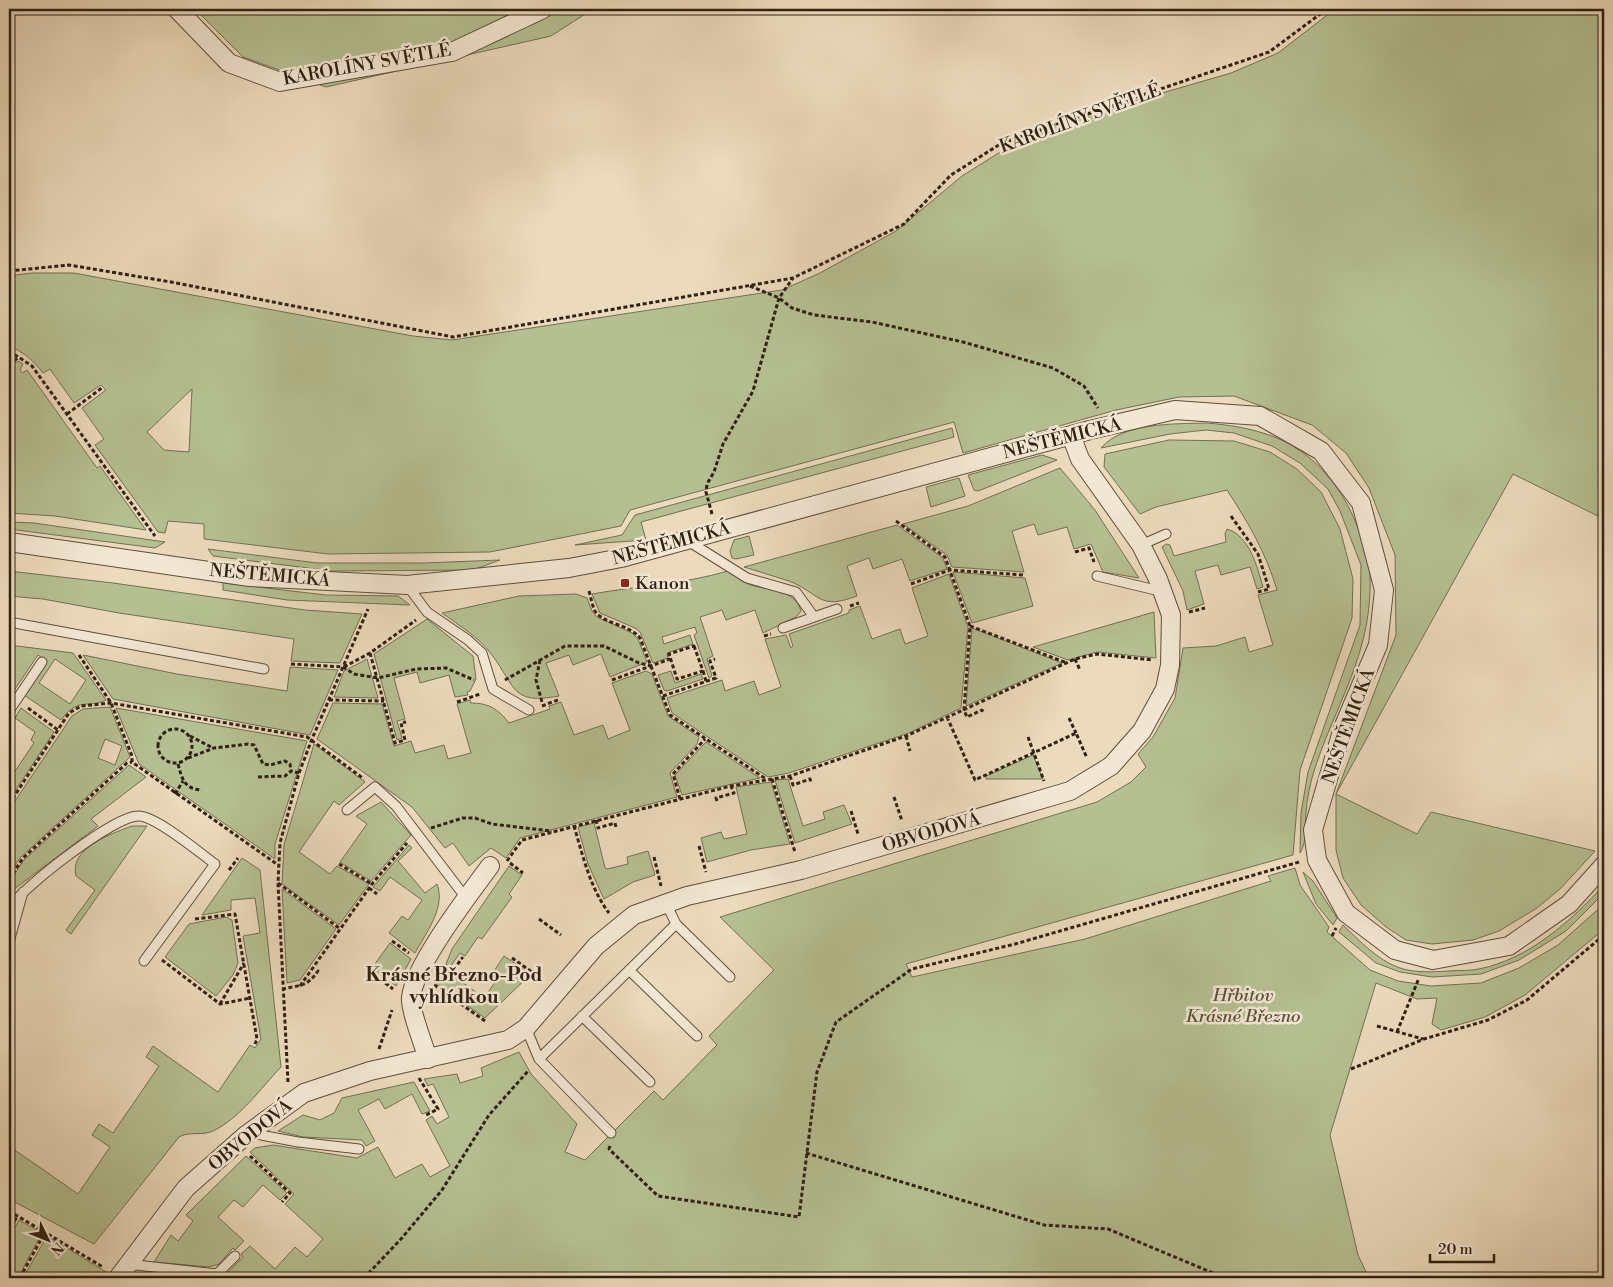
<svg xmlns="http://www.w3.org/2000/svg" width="1613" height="1287" viewBox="0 0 1613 1287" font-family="'Libre Bodoni',serif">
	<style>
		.green { fill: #b5c092; stroke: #727052; fill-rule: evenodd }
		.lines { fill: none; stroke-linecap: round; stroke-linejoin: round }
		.lane-casing { stroke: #5e4f3c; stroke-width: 11 }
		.street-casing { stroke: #5e4f3c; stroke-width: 20 }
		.path { stroke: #2f2112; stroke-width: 3; stroke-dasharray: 4 2.5; stroke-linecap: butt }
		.lane { stroke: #f3e7d3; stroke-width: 9 }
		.street { stroke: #f3e7d3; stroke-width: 18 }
		.poi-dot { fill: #8f2418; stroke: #f3e7d3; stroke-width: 2 }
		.labels { text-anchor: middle; stroke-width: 5; stroke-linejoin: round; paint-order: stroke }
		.street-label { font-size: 18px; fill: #2f2112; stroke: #f3e7d3 }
		.poi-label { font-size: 18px; fill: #2f2112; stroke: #f3e7d3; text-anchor: start }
		.park-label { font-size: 18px; font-style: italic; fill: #575138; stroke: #f3e7d3 }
		.neighbourhood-label { font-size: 19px; font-weight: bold; fill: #2f2112; stroke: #f3e7d3 }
	</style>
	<rect width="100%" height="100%" fill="#ecdabc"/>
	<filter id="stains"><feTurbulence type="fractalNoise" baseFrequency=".004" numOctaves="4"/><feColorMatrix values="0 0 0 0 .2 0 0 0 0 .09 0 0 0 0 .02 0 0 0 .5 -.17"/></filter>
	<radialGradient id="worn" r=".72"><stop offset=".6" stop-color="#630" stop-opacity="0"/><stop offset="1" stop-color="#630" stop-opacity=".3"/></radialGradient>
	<path class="green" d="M195 9H593L551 36 326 87 243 57Z
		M1335 9H1604V519L1513 474 1336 794 1417 834 1431 812 1595 851 1561 888 1537 908 1499 931 1473 940 1432 944 1406 940 1386 927 1361 905 1343 878 1336 850V794L1396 635 1395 555 1369 488 1346 453 1312 425 1234 396 1179 397 1116 410 963 453 954 422 630 510 621 526 490 552 328 554 204 539V524L168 521 165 533 158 532 95 445 104 439 82 408 106 390 101 385 74 403 50 369 43 373C34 361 24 352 9 346V276L31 273H74L413 336 452 340 782 290 820 273 896 231 962 176 1005 149 1045 127 1231 73 1278 53ZM192 389 189 452 164 450 147 432Z
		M18 361 23 364 20 370 22 373 27 370 97 468 100 466 146 530 55 516 9 513V369Z
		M1207 423C1231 425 1255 429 1277 438 1322 457 1350 499 1363 543 1365 550 1369 558 1369 565 1372 587 1369 615 1364 636 1353 683 1328 726 1314 771 1310 784 1307 799 1306 812 1304 827 1308 840 1300 853L1301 813 1308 772 1360 625 1361 565 1340 511 1328 489 1300 463 1272 446 1234 433 1206 430 1170 434 1101 448C1123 422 1176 424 1207 423Z
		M952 428 954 437 641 522 646 540 575 545 622 535 635 515Z
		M1169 440 1234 441 1270 452 1297 469 1321 492 1340 529 1353 579 1352 618 1300 770 1293 855 906 964 912 977 1085 939 1271 881 1268 876 1295 868 1300 885 1329 927 1327 932 1370 970 1398 981 1431 986 1481 983 1519 968 1558 945 1604 904V929L1525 995 1485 1017 1441 1030 1432 1024 1437 998 1417 999 1376 983 1330 1135 1358 1255 1369 1278H223L243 1257 241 1254 250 1246 275 1269 295 1247 307 1257 323 1239 285 1204 294 1194 250 1152 255 1148 273 1145 357 1158 378 1147 395 1178 422 1164 430 1177 450 1166 426 1120 432 1116 437 1124 449 1117 433 1084 428 1086 424 1079 457 1074 460 1083 483 1076 481 1068 519 1052 531 1074 577 1124 565 1152 585 1160 654 1091 663 1100 717 1045 709 1036 774 970 720 917 1097 802 1131 782 1146 767 1138 754 1153 737 1175 698 1183 648 1216 646 1245 637 1249 652 1273 645 1258 595 1277 590C1266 553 1248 522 1227 490L1156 507 1140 514 1104 467 1105 454Z
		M1042 455 1057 460 978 491 974 490 968 475Z
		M1060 468 1095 510 1139 578 1103 572 1091 544 1074 549 1067 527 1038 535 1034 524 1012 531 1024 572 952 567 947 555 903 524 968 506Z
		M959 478 965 496 931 507 926 487Z
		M9 522 34 523 165 542 155 548 9 529Z
		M897 525 943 558 947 569 910 581 902 559 873 569 869 558 847 566 857 596C818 611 820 593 789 581 774 576 759 572 744 567Z
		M1227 529C1250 536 1257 567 1263 587L1257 589 1250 567 1221 575 1218 565 1195 571 1204 604 1187 610 1183 591 1162 547 1166 544 1170 545 1174 556 1226 542 1225 534Z
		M749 536 754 555 736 559 732 558 730 551 734 540Z
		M208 549 317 563H424L500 560 473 570 331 571 213 556Z
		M9 571 113 583 305 610 362 614 340 663 291 661 294 639 119 613 43 599 9 596Z
		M728 571C734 575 741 581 748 584 766 591 795 588 801 611L796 617 763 633 755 610 726 620 722 610 700 617 713 656 707 659 712 676 709 678 694 635 697 633 695 627 662 637 664 644 690 635 693 644 667 653 668 658 653 663 640 632 635 628 600 613 592 594C637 586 684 584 728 571Z
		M953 572 1025 578 1033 606 972 623Z
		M949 574 968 627 961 708 909 733 789 773 768 777 672 713 667 698 722 680 725 691 754 681 759 695 781 687 765 639 786 635 791 648 793 646 789 634 849 613V610L860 606 872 639 900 629 905 644 928 636 912 588Z
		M223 583 326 595 398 596 410 605 287 600 223 590Z
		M576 594 587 598 592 611 597 617 632 633 638 639 647 662 610 677 601 654 573 665 569 655 546 663 559 696C511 705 516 687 492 655 480 638 460 626 442 613L519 596Z
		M1154 612 1156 658 1097 652 1068 660 1033 647Z
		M427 619 473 656 476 679 470 691 467 692 468 695 455 697 449 675 420 683 417 672 394 678 405 719 397 721 402 738 397 740 374 654Z
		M972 628 1062 663 966 706Z
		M9 645 73 653 106 700C87 709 79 696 61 720L24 695 47 661 38 655 9 698ZM55 659 86 680 70 704 39 683Z
		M83 655 177 674 287 691 290 667 338 670 310 735 113 699Z
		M367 659 378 698 334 697 344 671Z
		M646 671 652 674 668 716 699 737 697 744 670 773 677 797 520 838 506 858 491 848 469 866 453 843 445 848 412 807 317 739 333 703 382 704 394 746 411 741 415 753 444 745 448 759 471 753 457 704 470 700 471 703C489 703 498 709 509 723L550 709 549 706 561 702 574 735 603 725 608 739 630 730 612 683Z
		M671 671 675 683 701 674 703 679 667 691 664 690 658 675Z
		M110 707 130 757 20 858 9 874V810L72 716 83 709ZM105 739 122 746 115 765 98 758Z
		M21 708 54 732 11 797 9 796V780L34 743 31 740 35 732 15 718Z
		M116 708 307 741 275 844V859L139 764Z
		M706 742 760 778 682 795 675 775Z
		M314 744 365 782 339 805 334 801 299 852 330 874 337 866 369 884 339 925 282 884 284 845Z
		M1033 755 1043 779H986V776Z
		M129 765 146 777 91 819 98 826 9 893V882L24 860Z
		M788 779 803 826 825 819 823 812 844 805 852 824 795 843 775 780Z
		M771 782 790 844 751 850 707 862 701 838 721 832 724 839 747 834 736 787Z
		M381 802 411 835 371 881 340 862 367 824 356 816Z
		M594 823 605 868 607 869 628 864 627 857 648 851 655 875 633 882 604 899 588 864 578 827Z
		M132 826H147L71 934 66 930 95 890 76 876C69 848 111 834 132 826Z
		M409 845 412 848 398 861 425 893 437 884C446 907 426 933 415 953L389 933 402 916 408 920 422 900 390 877 380 891 373 887Z
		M242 858 260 870 281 1067C261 1088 240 1118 213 1131 203 1136 189 1131 179 1137L94 1244 9 1199V1146L78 1194 110 1147 92 1135 99 1124 113 1133 159 1066 146 1057 153 1046 218 1092 250 1045 255 1048 261 1039 243 936 260 933 255 898 231 900V910L202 915Z
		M509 866 522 875 509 894 512 897 482 939 478 937 465 956 460 953 450 967 446 964 452 949Z
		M1303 872 1313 881 1337 918 1333 925 1316 904Z
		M1604 885V893L1566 931 1519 960 1481 974 1432 977 1400 972 1376 963 1339 932 1343 925C1360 941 1377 960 1400 968 1415 973 1433 972 1449 971 1459 970 1470 971 1479 969 1529 959 1571 921 1604 885Z
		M282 889 336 929 300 980 287 983Z
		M226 917 232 920 238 963 233 975 216 996 165 957 189 924Z
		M390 943 411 959 396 986 372 968Z
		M504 956 531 974 485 1018 436 984 444 969 484 998 498 978 492 974Z
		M414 1082 430 1111 422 1114 412 1094 385 1109 379 1099 358 1110 375 1141 366 1146 362 1140 303 1137 278 1131 303 1115 320 1120 334 1113 342 1098Z
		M246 1156 287 1193 280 1200 263 1185 243 1207 234 1200 218 1217 244 1241 235 1250 233 1248 219 1264 209 1267 154 1262 171 1235 178 1241 193 1221 186 1215Z
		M19 1220 42 1233 18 1278H9V1239Z
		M47 1236 108 1273 105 1278H23Z"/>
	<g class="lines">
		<g class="lane-casing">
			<path id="lane" d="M688 541 747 578 796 592 814 617
				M1141 545 1166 534
				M1097 576 1164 592
				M407 585 427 612 468 640 482 653 493 689 529 710
				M9 622 264 669
				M783 628 837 609
				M9 711 42 662
				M347 810 375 787 396 806 466 898
				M9 908C23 887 114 816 138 816 155 815 200 853 215 864L144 961
				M676 924 730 977
				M9 942 23 892
				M629 970 697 1036
				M582 1016 650 1082
				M526 1028 539 1059 676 924 666 903
				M539 1059 611 1133
				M250 1133 298 1142 359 1149
				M127 1264 217 1274 235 1256"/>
		</g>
		<g class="street-casing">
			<path id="street" d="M177 9 229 63 280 82 452 52 543 9
				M9 542 250 577 407 585 569 568 621 558 1090 430 1175 410 1260 416 1321 451 1361 503 1384 590 1378 645 1343 728 1313 830 1317 860 1346 913 1395 950 1433 960 1509 946 1569 904 1604 865
				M428 1059C424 1046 409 1007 411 997 415 964 469 895 490 866
				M118 1278 186 1188 246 1135 304 1093 370 1071 508 1040 526 1028 596 946 634 915 687 896 801 870 1070 791 1111 766 1142 731 1165 689 1170 665 1171 615 1158 579 1141 545 1080 459 1071 435"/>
		</g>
		<path class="path" d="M9 271 69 265 171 282 453 337 793 278 904 224 951 175 1002 143 1269 52 1327 9
			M750 286 779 298 792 308 814 315 872 322 963 342 1053 368 1084 386 1098 408
			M9 351 32 366 155 536
			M9 365 19 357
			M67 414 103 387
			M712 514 706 492 707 484 714 472 723 444 753 391 779 298 793 278
			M1231 516 1258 554 1269 589 1258 592
			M896 521 945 557 970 626 964 710 967 717 982 710 984 713
			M1075 552 1089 548 1094 562
			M911 584 950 570 1024 575
			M589 591C591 598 592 605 595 611 603 624 629 624 640 638L670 715 766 779
			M850 606 859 603
			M1189 612 1205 608
			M970 626 1067 663
			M764 636 771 634
			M694 646 703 671 677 679 669 654Z
			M370 653 395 743 405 740 401 723 406 722
			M79 655 111 703 132 756V762L278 865
			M1075 659 1080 670
			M540 660 536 680 542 702
			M291 664 343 667 354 674 378 678 416 669 446 668 474 680
			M344 667 370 653 416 620
			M703 671 706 681
			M505 680 565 646H604L639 663 651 666
			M612 680 670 659
			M663 696 716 678 710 661 715 659
			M329 700 384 701
			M457 702 480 694
			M542 706 560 699
			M28 708 58 730
			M947 717 975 780 1076 733 1087 758
			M1069 718 1076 733
			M158 746a17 17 0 1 1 34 0a17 17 0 1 1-34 0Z
			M190 736 213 748
			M906 736 910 751
			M1028 737 1044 781
			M188 758 214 748 248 744 254 745 263 764 270 765 285 761 290 764 291 771
			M178 764C182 779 184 789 202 790
			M790 776 793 785 810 779 811 782
			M258 777 285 776 291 771 299 773
			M772 779 795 852
			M175 794 183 781
			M894 797 902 821
			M680 799 673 774 705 739
			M717 801 716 798 734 793 731 786
			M9 804 69 713 81 706 111 703 307 737 364 779
			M851 811 858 834
			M596 820 598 828 615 823 616 827
			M574 826C583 856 590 888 609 913
			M431 828 463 818H475L492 824 552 831
			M699 846 706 872
			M654 857 661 886
			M507 861 522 840 731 786 790 776 906 736 1075 659 1097 654 1153 660
			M510 863 523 873
			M339 864 372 884
			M229 870 238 858
			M9 879 23 858 127 763 132 762
			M278 883 339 928
			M369 888 377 894
			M195 919 235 914 257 1039 255 1044
			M539 919 561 935
			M1332 936 1336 928
			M392 941 409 953
			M512 958 542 979
			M162 960 220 1004 250 998
			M444 966 452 972 462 958 463 959
			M370 971 393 989
			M434 985 485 1021
			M300 986 372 884 407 843
			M282 989C300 985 307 987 318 971L320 972
			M220 1004 244 963
			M1377 1026 1423 1039
			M1397 1032 1419 978
			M379 1049 392 1010
			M1351 1069 1424 1039 1488 1020 1527 1000 1604 935
			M419 1078 438 1109 424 1116
			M288 1082 278 883 280 843 299 773 312 739 368 609
			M610 1146 609 1149 658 1196 799 1217 817 1072 836 1022 912 969 1015 944 1299 862
			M806 1153 1044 1225 1108 1229 1225 1278H1288
			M250 1156 290 1193 282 1202
			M9 1211 103 1267
			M9 1233 17 1216
			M20 1278 45 1232
			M364 1278 401 1239 442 1190 489 1115 529 1070"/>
		<use href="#lane" class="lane"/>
		<use href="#street" class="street"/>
	</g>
	<rect class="poi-dot" x="620" y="578" width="10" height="10" rx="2.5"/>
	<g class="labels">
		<g class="street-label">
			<text transform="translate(367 64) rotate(-10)" y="6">KAROLÍNY SVĚTLÉ</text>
			<text transform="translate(1080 118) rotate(-20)" y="6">KAROLÍNY SVĚTLÉ</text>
			<text transform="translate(1062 438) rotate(-14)" y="6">NEŠTĚMICKÁ</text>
			<text transform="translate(671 543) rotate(-15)" y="6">NEŠTĚMICKÁ</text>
			<text transform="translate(270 575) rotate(5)" y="6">NEŠTĚMICKÁ</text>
			<text transform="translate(1348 726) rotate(-70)" y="6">NEŠTĚMICKÁ</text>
			<text transform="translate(931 832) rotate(-16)" y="6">OBVODOVÁ</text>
			<text transform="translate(250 1135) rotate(-39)" y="6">OBVODOVÁ</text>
		</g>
		<g class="poi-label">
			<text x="635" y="589">Kanon</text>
		</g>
		<g class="park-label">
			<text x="1243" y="1001">Hřbitov<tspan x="1243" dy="21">Krásné Březno</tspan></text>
		</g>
		<g class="neighbourhood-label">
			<text x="454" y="981">Krásné Březno-Pod<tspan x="454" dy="22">vyhlídkou</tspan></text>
		</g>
	</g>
	<rect width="1613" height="1287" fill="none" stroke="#ecdabc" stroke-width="30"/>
	<rect x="10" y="10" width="1593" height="1267" fill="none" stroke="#2f2112" stroke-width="2.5"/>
	<rect x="15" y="15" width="1583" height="1257" fill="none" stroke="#2f2112"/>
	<g transform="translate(48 1240) rotate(133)" stroke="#f3e7d3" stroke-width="4" paint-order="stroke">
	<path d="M0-4L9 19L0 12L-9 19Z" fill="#2f2112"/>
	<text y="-8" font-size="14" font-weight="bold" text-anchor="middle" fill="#2f2112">N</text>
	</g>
	<path d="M1430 1254v8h64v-8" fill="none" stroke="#2f2112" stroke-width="2.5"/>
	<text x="1438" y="1254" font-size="15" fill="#2f2112" stroke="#f3e7d3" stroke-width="4" paint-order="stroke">20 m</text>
	<rect width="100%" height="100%" filter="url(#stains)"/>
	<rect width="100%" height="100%" fill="url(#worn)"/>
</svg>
